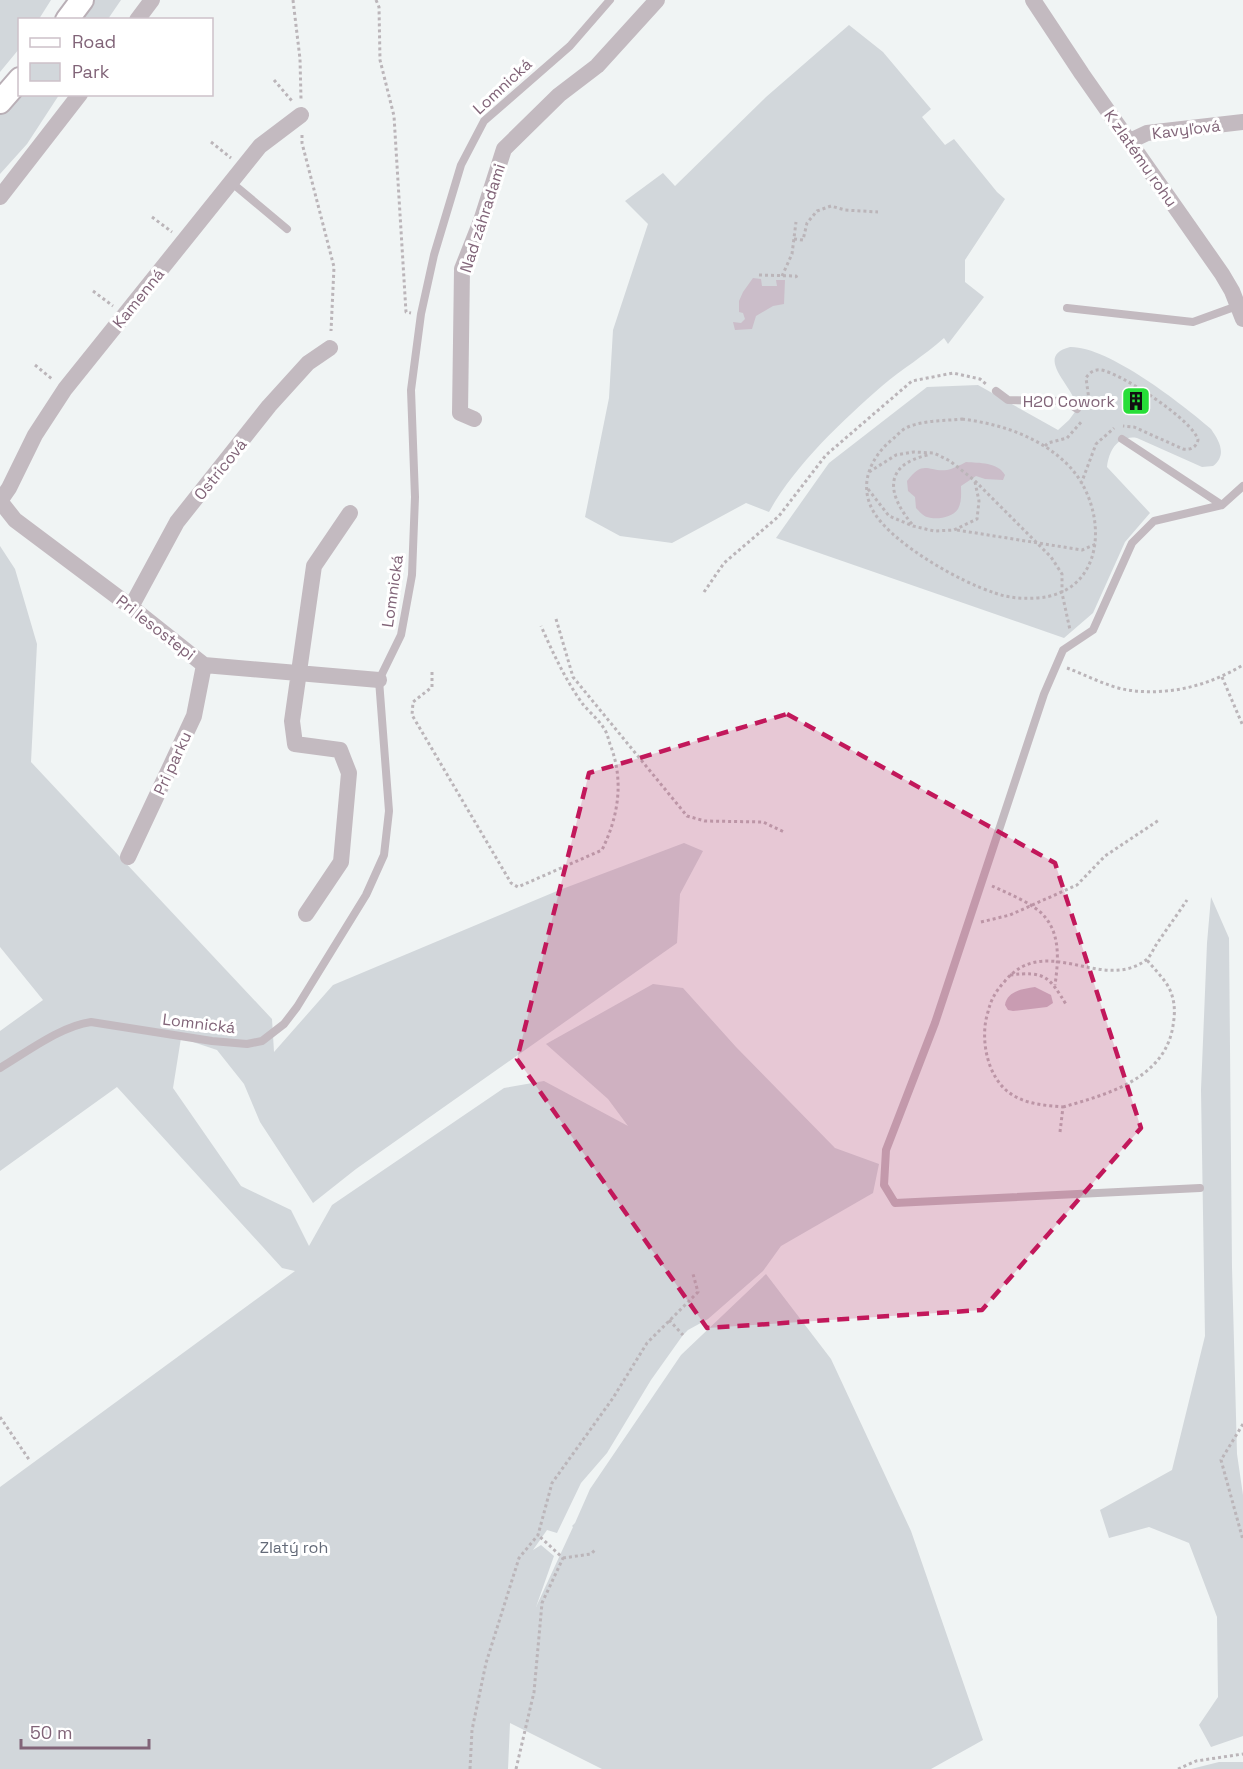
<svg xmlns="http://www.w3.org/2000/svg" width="1243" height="1769" viewBox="0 0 1243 1769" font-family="'Space Grotesk',sans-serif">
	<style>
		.green { fill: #d2d7db }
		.water { fill: #cbbdc9 }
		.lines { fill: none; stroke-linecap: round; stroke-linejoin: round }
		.secondary-casing { stroke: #b9afb6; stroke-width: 26 }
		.path { stroke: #bbb5b9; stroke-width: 3; stroke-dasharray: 3 3; stroke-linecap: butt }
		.lane { stroke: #c3bac0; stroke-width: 8 }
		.street { stroke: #c3bac0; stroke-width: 16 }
		.secondary { stroke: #fff; stroke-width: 22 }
		.marked { fill: #c2185b; fill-opacity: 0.2; stroke: #c2185b; stroke-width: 4.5; stroke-dasharray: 12 8; stroke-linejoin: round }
		.labels { text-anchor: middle; stroke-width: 6; stroke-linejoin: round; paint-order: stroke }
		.street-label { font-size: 16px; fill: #816478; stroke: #fff }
		.poi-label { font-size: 16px; fill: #816478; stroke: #fff; text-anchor: end }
		.park-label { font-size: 16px; fill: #636a78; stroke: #fff }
	</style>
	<rect width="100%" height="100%" fill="#f0f4f4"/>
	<path class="green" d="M0 0H51L39 19 20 20 19 49 0 72Z
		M95 0H121L108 19 80 20Z
		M849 25 883 52 931 109 922 117 945 145 954 139 997 192 1005 199 965 260V282L984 297 948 344 944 338C924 356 902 369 882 386 842 421 795 465 769 512L746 503 672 543 620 536 585 517 609 398 613 330 648 224 625 201 663 173 675 186 766 97Z
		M19 93 20 94 59 95 27 144 0 174V115Z
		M1070 347C1108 346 1182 404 1211 429 1220 442 1227 455 1213 466L1202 467 1137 438C1118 435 1109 450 1107 467L1150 513 1125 542 1093 613 1064 638 776 538 829 463 927 387 978 385 1058 430 1069 420 1077 409C1076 387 1032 357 1070 347Z
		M0 546 15 569 37 644 31 762 272 1019 274 1052 333 985 557 891 684 843 703 851 680 894 677 943 356 1169 313 1203 260 1122 244 1084 217 1050 181 1038 173 1088 241 1186 291 1210 309 1246 332 1205 504 1088 544 1081 628 1126 608 1099 546 1044 653 984 683 988 736 1047 835 1148 879 1164 873 1193 781 1246 763 1271 708 1319 688 1330 683 1335 651 1380 607 1453 581 1483 557 1533 547 1530 533 1550 541 1545 554 1556 536 1607 573 1527 572 1526 575 1523 590 1489 681 1355 766 1274 831 1359 911 1531 983 1740 931 1769H602L510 1723 508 1769H0V1487L295 1271 282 1268 117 1087 0 1171V1031L43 1000 0 947Z
		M1211 897 1229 938 1232 1267 1237 1454 1243 1495V1736L1211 1747 1199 1725 1218 1697 1217 1617 1189 1543 1149 1527 1109 1538 1100 1510 1172 1470 1205 1336 1201 1090 1207 943Z
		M1219 1762H1243V1769H1191Z"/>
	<path class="water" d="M753 278 761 279 762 286H777L776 280H785L784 304 773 306 756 316 752 329 735 330 733 322 741 323 745 319 743 313 739 312V301L743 292Z
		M966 462C979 463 998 462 1005 475L1003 480 985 479 976 476 961 486C961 493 962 502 958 509 952 518 936 520 927 517 923 516 919 511 916 508L915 497 908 491 907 481C924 459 927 472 947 470 953 469 960 465 966 462Z
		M1035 987 1051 995 1053 1003 1047 1007 1013 1011 1008 1010 1005 1005C1007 991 1022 989 1035 987Z"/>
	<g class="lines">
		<g class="secondary-casing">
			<path id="secondary" d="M67 20 82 0
				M0 102 20 79"/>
		</g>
		<path class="path" d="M293 0 300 59 301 99
			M376 0 379 7 380 60 394 116 406 312 411 313
			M274 80 292 101
			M302 135V143L334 267 331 331
			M211 142 231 158
			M152 217 172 232
			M794 239 803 240 807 223 817 211 831 206 845 210 878 212
			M759 275 796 276 798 280
			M782 276 792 254 796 222
			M93 291 113 306
			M35 365 52 379
			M1090 407 1086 378C1089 373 1094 369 1101 370 1121 373 1194 421 1198 440 1196 448 1190 450 1183 449L1134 427 1123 426
			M962 419C1001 424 1041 437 1069 466 1109 508 1108 594 1036 598 1022 599 1009 598 995 593 960 582 895 545 875 514 857 486 870 457 894 438 898 434 903 429 908 427 925 420 944 421 962 419Z
			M1045 446 1048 443 1067 438 1082 421
			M869 472 896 455 914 452 934 453 950 461 974 480 1051 557 1062 574V593L1070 630
			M1081 484 1096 444 1114 428
			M868 489 889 516 913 526 934 531 954 530 977 519 979 501 975 482
			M912 524C887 494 883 465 928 455
			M957 530 1082 550 1096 544
			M704 592 724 563 779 516 826 455 912 381 953 373 980 379 987 385
			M556 619 573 677 687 816 705 821 763 822 784 832
			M1067 668C1086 675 1108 687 1128 690 1168 696 1208 686 1243 665
			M432 672V687L413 702 412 715 511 883 518 887 602 850C619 815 624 780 610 744 608 738 607 732 603 727 597 718 588 711 582 703 565 679 553 653 541 626
			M1222 677 1243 726
			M992 886C1007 893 1035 904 1045 917 1061 936 1058 963 1055 985
			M981 922 1010 915 1077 885 1105 856 1159 820
			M1010 975C1045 971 1049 976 1067 1006
			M1063 1107C1105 1095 1161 1080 1172 1031 1175 1016 1176 1004 1170 990 1165 979 1154 969 1147 960
			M1060 1132 1063 1107C1039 1105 1013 1103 998 1081 985 1063 981 1033 988 1012 991 999 996 991 1005 981 1046 932 1102 993 1146 960 1150 957 1153 950 1156 945 1166 930 1177 915 1187 900
			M669 1320 683 1335
			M0 1417 30 1461
			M1243 1424 1221 1460 1243 1540
			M563 1558 591 1554 596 1549
			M470 1769 472 1730 486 1663 519 1558 538 1535 552 1483 613 1398 647 1343 698 1292 693 1274
			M516 1769 534 1692 542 1603 563 1558 538 1535
			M1178 1769 1196 1761 1243 1754"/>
		<path class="lane" d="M232 183 287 229
			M1067 308 1193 322 1237 306
			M996 391 1008 400 1065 401 1077 409
			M1122 439 1222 505
			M0 1068C27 1052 61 1026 91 1022L212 1041 247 1044 262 1041 284 1024 297 1007 366 895 384 855 389 811 379 680 401 635 412 575 415 497 411 390 421 314 434 255 461 165 484 121 570 46 610 0
			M1200 1188 895 1203 884 1185 886 1150 935 1023 1044 694 1063 650 1093 630 1132 543 1154 521 1222 505 1243 486"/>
		<path class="street" d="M1033 0 1082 74 1222 274 1232 291 1243 319
			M137 20 152 0
			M1130 141 1147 133 1243 122
			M0 197 80 94
			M474 419 460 413 462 269 481 221 504 149 559 95 597 66 657 0
			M0 501 9 488 35 435 65 389 260 146 301 115
			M0 501 15 520 131 607 204 665 379 680
			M131 607 177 522 269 406 308 363 330 348
			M128 857 194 716 204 665
			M306 914 341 862 349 773 340 750 295 744 292 721 314 566 350 513"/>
		<use href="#secondary" class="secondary"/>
	</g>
	<path class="marked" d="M787 714 1055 863 1141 1128 982 1310 707 1328 517 1059 589 773Z"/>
	<defs>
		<g id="building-square" transform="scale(1.5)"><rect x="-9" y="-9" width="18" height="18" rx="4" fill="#27de38" stroke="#fff"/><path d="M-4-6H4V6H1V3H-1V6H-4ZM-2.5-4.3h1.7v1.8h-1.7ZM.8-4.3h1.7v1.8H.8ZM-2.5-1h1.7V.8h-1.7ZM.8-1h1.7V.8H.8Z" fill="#111"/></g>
	</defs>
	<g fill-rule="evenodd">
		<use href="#building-square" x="1136" y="401"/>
	</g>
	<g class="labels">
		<g class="street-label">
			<text transform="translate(502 86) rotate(-43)" y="6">Lomnická</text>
			<text transform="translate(1186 129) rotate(-7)" y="6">Kavyľová</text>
			<text transform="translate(1141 158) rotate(55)" y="6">K zlatému rohu</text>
			<text transform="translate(482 218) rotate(-72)" y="6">Nad záhradami</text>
			<text transform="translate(138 298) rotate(-51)" y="6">Kamenná</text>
			<text transform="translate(220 469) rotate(-51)" y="6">Ostricová</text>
			<text transform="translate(392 591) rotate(-82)" y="6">Lomnická</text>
			<text transform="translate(156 627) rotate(38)" y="6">Pri lesostepi</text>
			<text transform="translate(172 763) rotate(-65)" y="6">Pri parku</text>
			<text transform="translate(199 1023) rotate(7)" y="6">Lomnická</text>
		</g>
		<g class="poi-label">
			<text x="1115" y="407">H2O Cowork</text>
		</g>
		<g class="park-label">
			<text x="294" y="1553">Zlatý roh</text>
		</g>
	</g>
	<rect x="18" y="18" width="195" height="78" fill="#ffffff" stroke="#cdc1c9" stroke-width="1.5"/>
	<rect x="30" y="38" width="30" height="9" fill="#ffffff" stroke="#cdc1c9" stroke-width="1.5"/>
	<text x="72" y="48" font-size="18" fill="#816478">Road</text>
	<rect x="30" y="63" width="30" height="18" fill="#d2d7db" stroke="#cdc1c9" stroke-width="1.5"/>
	<text x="72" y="78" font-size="18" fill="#816478">Park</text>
	<path d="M21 1739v9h128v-9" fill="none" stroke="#816478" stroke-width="3"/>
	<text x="30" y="1739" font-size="18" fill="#816478" stroke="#ffffff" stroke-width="4.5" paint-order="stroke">50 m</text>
</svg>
